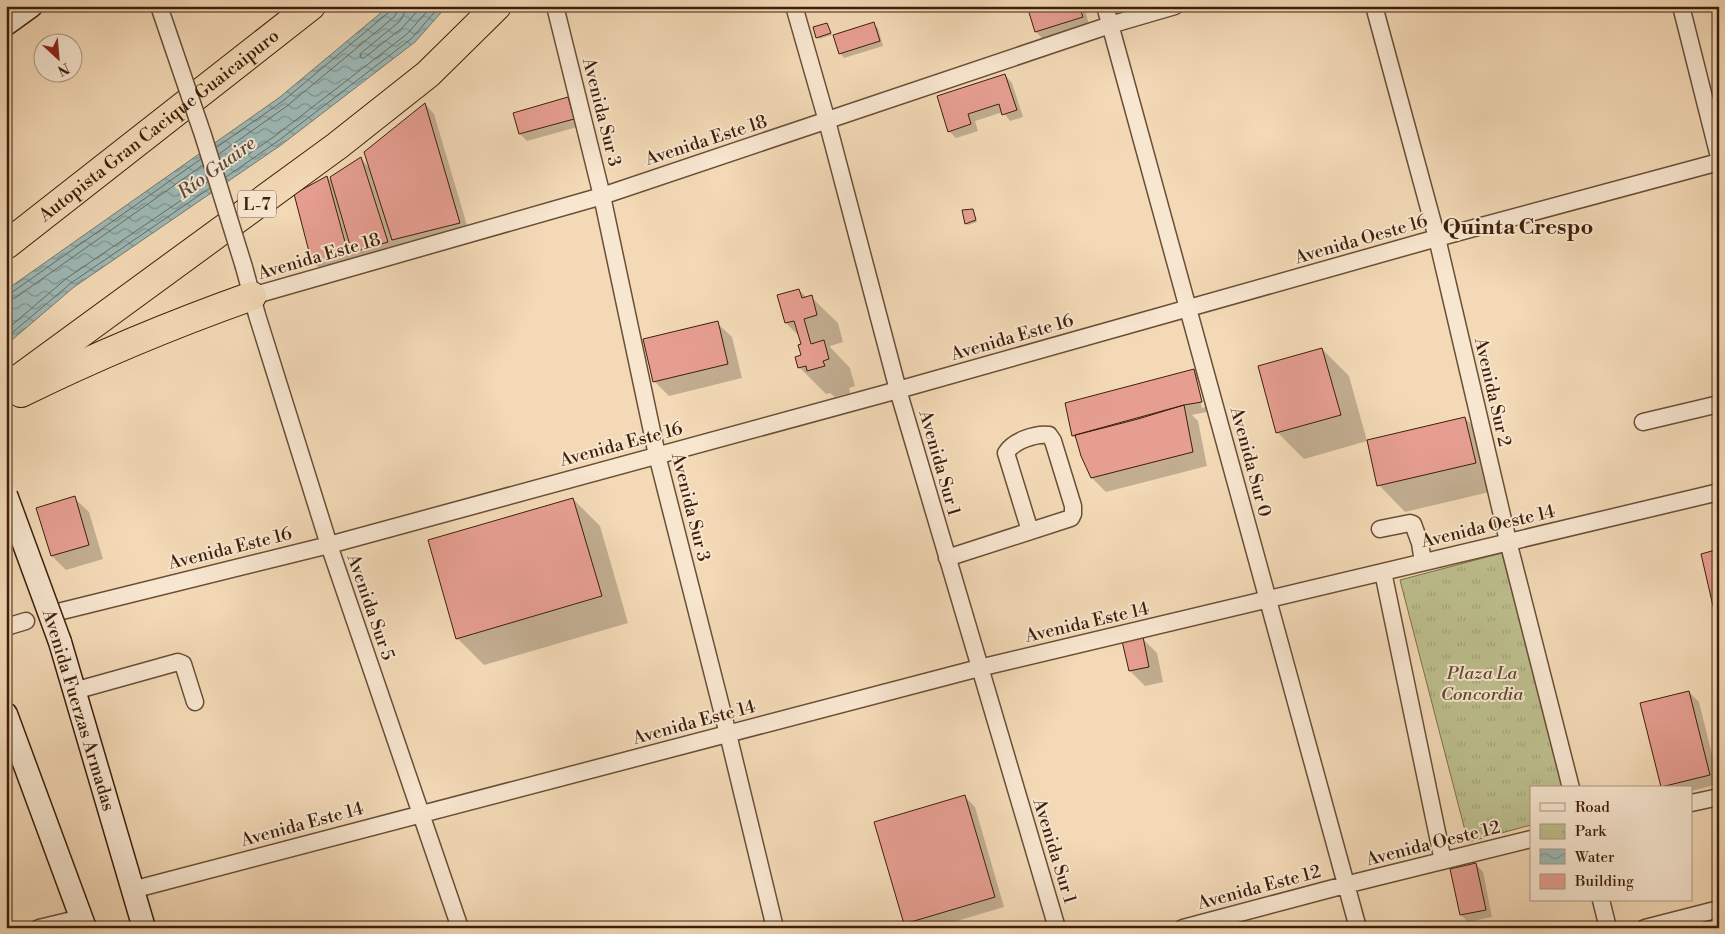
<svg xmlns="http://www.w3.org/2000/svg" width="1725" height="934" viewBox="0 0 1725 934" font-family="'Libre Bodoni',serif">
	<style>
		.park { fill: url(#park-tufts); stroke: #7d6f4c }
		.water { fill: url(#water-waves); stroke: #777b71 }
		.shadow { fill: #0003; fill-rule: evenodd }
		.lines { fill: none; stroke-linecap: round; stroke-linejoin: round }
		.shore { stroke: #6d6c60; stroke-width: 1 }
		.building { fill: #e69e91; stroke: #3d1f0a }
		.street-casing { stroke: #6a4e35; stroke-width: 19 }
		.secondary-casing { stroke: #3d1f0a; stroke-width: 25 }
		.highway-casing { stroke: #3d1f0a; stroke-width: 30 }
		.street { stroke: #f7e6d0; stroke-width: 16 }
		.secondary { stroke: #f7e6d0; stroke-width: 22 }
		.highway { stroke: #f3d9b6; stroke-width: 28 }
		.street-bridge-casing { stroke: #6a4e35; stroke-width: 19; stroke-linecap: butt }
		.secondary-bridge-casing { stroke: #3d1f0a; stroke-width: 25; stroke-linecap: butt }
		.street-bridge { stroke: #f7e6d0; stroke-width: 16 }
		.secondary-bridge { stroke: #f7e6d0; stroke-width: 22 }
		.labels { text-anchor: middle; stroke-width: 4; stroke-linejoin: round; paint-order: stroke }
		.shield { fill: #f7e6d0; stroke: #755b45; stroke-width: 1 }
		.shield-label { font-size: 16px; font-weight: bold; fill: #3d1f0a }
		.street-label { font-size: 18px; fill: #3d1f0a; stroke: #f7e6d0 }
		.park-label { font-size: 18px; font-style: italic; fill: #5d472b; stroke: #f7e6d0 }
		.water-label { font-size: 19px; font-style: italic; fill: #5a4d3e; stroke: #f7e6d0 }
		.district-label { font-size: 22px; font-weight: bold; fill: #3d1f0a; stroke: #f7e6d0 }
	</style>
	<defs>
		<pattern id="park-tufts" width="24" height="20" patternUnits="userSpaceOnUse" patternTransform="scale(1.25)"><rect width="24" height="20" fill="#bdbf8d"/><path d="M3 7l-1-3M5 7V3M7 7l1-3M15 17l-1-3M17 17v-4M19 17l1-3" fill="none" stroke="#a3a478"/></pattern>
		<pattern id="water-waves" width="16" height="10" patternUnits="userSpaceOnUse" patternTransform="scale(1.25)"><rect width="16" height="10" fill="#9db9b6"/><path d="M0 5q4-4 8 0t8 0" fill="none" stroke="#819692"/></pattern>
	</defs>
	<rect width="100%" height="100%" fill="#f3d9b6"/>
	<filter id="stains"><feTurbulence type="fractalNoise" baseFrequency=".004" numOctaves="4"/><feColorMatrix values="0 0 0 0 .2 0 0 0 0 .09 0 0 0 0 .02 0 0 0 .5 -.17"/></filter>
	<radialGradient id="worn" r=".72"><stop offset=".6" stop-color="#630" stop-opacity="0"/><stop offset="1" stop-color="#630" stop-opacity=".3"/></radialGradient>
	<path class="park" d="M1502 553 1563 788H1531V825L1468 842 1400 580Z"/>
	<path class="water" d="M389 6H447L415 42 281 145 74 287 6 345V290L280 97Z"/>
	<path class="shadow" d="M1028 6H1084L1089 25 1043 39 1036 32Z
		M827 24 832 35 819 39 817 37Z
		M873 24 878 28 883 46 844 58 840 53Z
		M1005 75 1012 83 1023 117 1010 121 1003 112 975 121 978 131 956 138 949 131Z
		M568 99 575 106 581 126 527 141 520 134 515 114Z
		M425 104 434 114 469 232 403 250 398 245 402 256 328 277 313 262 327 177 334 184 361 159 371 169Z
		M972 210 977 222 968 225 966 224Z
		M799 290 807 298 811 297 838 323 843 342 830 346 831 348 850 368 855 386 849 388 850 393 835 397 830 393 826 394 799 367 802 356 803 345 800 337 786 323Z
		M717 323 732 337 742 378 669 396 654 381Z
		M1322 349 1349 376 1367 441 1304 459 1277 432Z
		M1193 370 1203 380 1211 411 1192 415 1198 421 1207 466 1106 492 1092 478 1078 440 1073 436ZM1195 380H1198L1205 407 1202 408Z
		M1465 418 1491 445 1502 489 1405 512 1379 485Z
		M74 498 89 512 103 559 66 570 52 556 37 509Z
		M573 499 600 526 628 623 484 665 457 638Z
		M1142 638 1157 653 1163 682 1145 686 1130 671 1124 642Z
		M1689 692 1699 702 1719 783V784L1691 791V788H1663L1662 786Z
		M1719 746V757L1716 747Z
		M965 797 975 807 1004 907 933 928H910L905 923Z
		M1476 864 1483 872 1492 917 1468 922 1461 915Z"/>
	<g class="lines">
		<path class="shore" d="M405 6 404 14 400 21 360 54 361 58H364L402 28 422 6
			M217 147 283 101 389 12 391 6
			M219 154 287 106 394 17 397 12 398 6
			M224 171 275 136 407 34 432 6
			M226 177 278 141 411 39 440 6
			M6 294 11 293 201 159
			M6 300 15 298 203 165
			M6 330 67 278 208 182
			M6 338 71 283 210 188"/>
	</g>
	<path class="building" d="M1027 6H1079L1083 17 1035 32Z
		M1118 6H1146L1120 14Z
		M874 22 880 41 839 54 833 35Z
		M827 23 831 33 816 38 813 27Z
		M1005 74 1017 110 1002 115 999 104 968 114 971 124 948 132 937 96Z
		M568 97 574 119 519 134 513 113Z
		M425 103 460 223 392 240 364 152Z
		M361 157 388 242 352 252 330 177Z
		M327 176 348 253 312 263 294 194Z
		M973 209 976 220 965 224 962 210Z
		M799 289 802 298 812 295 817 315 804 319 811 344 824 340 829 359 823 361 825 366 807 371 806 366 798 368 795 357 801 355 798 345 801 344 794 321 785 323 777 295Z
		M718 321 728 364 653 382 643 339Z
		M1322 348 1341 415 1276 433 1258 366Z
		M1194 369 1202 402 1184 405 1138 419 1072 436 1065 403Z
		M1184 405 1193 452 1091 478 1081 456 1075 435Z
		M1465 417 1476 463 1377 486 1367 440Z
		M75 496 89 545 51 556 36 508Z
		M573 498 602 596 456 639 428 540Z
		M1719 549V604L1713 606 1701 554Z
		M1719 604V627L1713 606Z
		M1143 637 1149 667 1129 671 1122 641Z
		M1689 691 1710 775 1661 787 1640 703Z
		M965 795 995 897 904 924 874 822Z
		M1476 863 1486 910 1460 915 1450 869Z"/>
	<g class="lines">
		<g class="street-casing">
			<path id="street" d="M555 6 602 196 657 455 728 734 775 928
				M794 6 827 121 898 390 1057 928
				M1105 6 1358 928
				M1374 6 1437 238 1508 541 1571 788
				M1681 6 1719 157
				M244 267 257 315 329 545 460 928
				M252 296 602 196 1110 25 1175 6
				M1643 422 1719 404
				M1380 529 1410 523 1413 524 1420 543 1423 562
				M947 558 1071 518 1073 514V506L1053 441 1049 435C1036 433 1013 441 1006 453L1030 531
				M1383 572 1443 861
				M62 611 329 545 898 390 1437 238 1719 162
				M6 627 26 621
				M74 691 178 662 183 664 195 702
				M1691 803 1719 797
				M132 890 979 668 1719 492
				M1601 900 1608 928
				M39 928 81 918
				M1183 928 1345 885 1531 839
				M1645 928 1719 909"/>
		</g>
		<g class="secondary-casing">
			<path id="secondary" d="M6 24 31 6
				M60 642 144 928
				M6 714 85 928"/>
		</g>
		<g class="highway-casing">
			<g id="highway">
				<path id="s1" d="M6 245 311 6"/>
				<path d="M6 388 337 146 428 74 497 6"/>
				<path d="M21 393C96 356 173 324 252 296"/>
			</g>
		</g>
		<use href="#street" class="street"/>
		<use href="#secondary" class="secondary"/>
		<use href="#highway" class="highway"/>
		<g class="street-bridge-casing">
			<path id="street-bridge" d="M159 6 203 135 244 267"/>
		</g>
		<g class="secondary-bridge-casing">
			<path id="secondary-bridge" d="M6 495 60 642"/>
		</g>
		<use href="#street-bridge" class="street-bridge"/>
		<use href="#secondary-bridge" class="secondary-bridge"/>
	</g>
	<g class="labels">
		<rect class="shield" x="238" y="190.5" width="38" height="27" rx="4"/>
		<g class="shield-label">
			<text x="257" y="210">L-7</text>
		</g>
		<g class="street-label">
			<text transform="translate(602 112) rotate(76)" y="6">Avenida Sur 3</text>
			<text dy="6" stroke="none"><textPath href="#s1" startOffset="194">Autopista Gran Cacique Guaicaipuro</textPath></text>
			<text transform="translate(706 140) rotate(-18)" y="6">Avenida Este 18</text>
			<text transform="translate(1361 239) rotate(-16)" y="6">Avenida Oeste 16</text>
			<text transform="translate(319 256) rotate(-16)" y="6">Avenida Este 18</text>
			<text transform="translate(1012 337) rotate(-16)" y="6">Avenida Este 16</text>
			<text transform="translate(1493 392) rotate(77)" y="6">Avenida Sur 2</text>
			<text transform="translate(621 444) rotate(-15)" y="6">Avenida Este 16</text>
			<text transform="translate(1251 462) rotate(75)" y="6">Avenida Sur 0</text>
			<text transform="translate(940 463) rotate(74)" y="6">Avenida Sur 1</text>
			<text transform="translate(691 507) rotate(76)" y="6">Avenida Sur 3</text>
			<text transform="translate(1488 526) rotate(-13)" y="6">Avenida Oeste 14</text>
			<text transform="translate(230 548) rotate(-14)" y="6">Avenida Este 16</text>
			<text transform="translate(371 607) rotate(71)" y="6">Avenida Sur 5</text>
			<text transform="translate(1087 622) rotate(-13)" y="6">Avenida Este 14</text>
			<text transform="translate(79 710) rotate(73)" y="6">Avenida Fuerzas Armadas</text>
			<text transform="translate(694 722) rotate(-15)" y="6">Avenida Este 14</text>
			<text transform="translate(302 824) rotate(-15)" y="6">Avenida Este 14</text>
			<text transform="translate(1433 843) rotate(-14)" y="6">Avenida Oeste 12</text>
			<text transform="translate(1055 851) rotate(73)" y="6">Avenida Sur 1</text>
			<text transform="translate(1259 887) rotate(-15)" y="6">Avenida Este 12</text>
		</g>
		<g class="park-label">
			<text x="1482" y="679">Plaza La<tspan x="1482" dy="21">Concordia</tspan></text>
		</g>
		<g class="water-label">
			<text transform="translate(216 167) rotate(-36)" y="7">Río Guaire</text>
		</g>
		<g class="district-label">
			<text x="1518" y="234">Quinta Crespo</text>
		</g>
	</g>
	<rect width="1725" height="934" fill="none" stroke="#f3d9b6" stroke-width="25"/>
	<rect x="8" y="8" width="1710" height="919" fill="none" stroke="#3d1f0a" stroke-width="2.5"/>
	<rect x="12" y="12" width="1700" height="909" fill="none" stroke="#3d1f0a"/>
	<rect x="1530" y="786" width="162" height="115" fill="#f7e6d0" stroke="#ad9681"/>
	<rect x="1540" y="803" width="25" height="8" fill="#f7e6d0" stroke="#ad9681"/>
	<text x="1575" y="812" font-size="15" fill="#3d1f0a">Road</text>
	<rect x="1540" y="824" width="25" height="15" fill="url(#park-tufts)" stroke="#ad9681"/>
	<text x="1575" y="836" font-size="15" fill="#3d1f0a">Park</text>
	<rect x="1540" y="849" width="25" height="15" fill="url(#water-waves)" stroke="#ad9681"/>
	<text x="1575" y="862" font-size="15" fill="#3d1f0a">Water</text>
	<rect x="1540" y="874" width="25" height="15" fill="#e69e91" stroke="#ad9681"/>
	<text x="1575" y="886" font-size="15" fill="#3d1f0a">Building</text>
	<g transform="translate(58 58) rotate(154)"><circle r="24" fill="#f7e6d0" stroke="#ad9681"/>
	<path d="M0-4L9 19L0 12L-9 19Z" fill="#8f2418"/>
	<text y="-8" font-size="14" font-weight="bold" text-anchor="middle" fill="#3d1f0a">N</text>
	</g>
	<rect width="100%" height="100%" filter="url(#stains)"/>
	<rect width="100%" height="100%" fill="url(#worn)"/>
</svg>
